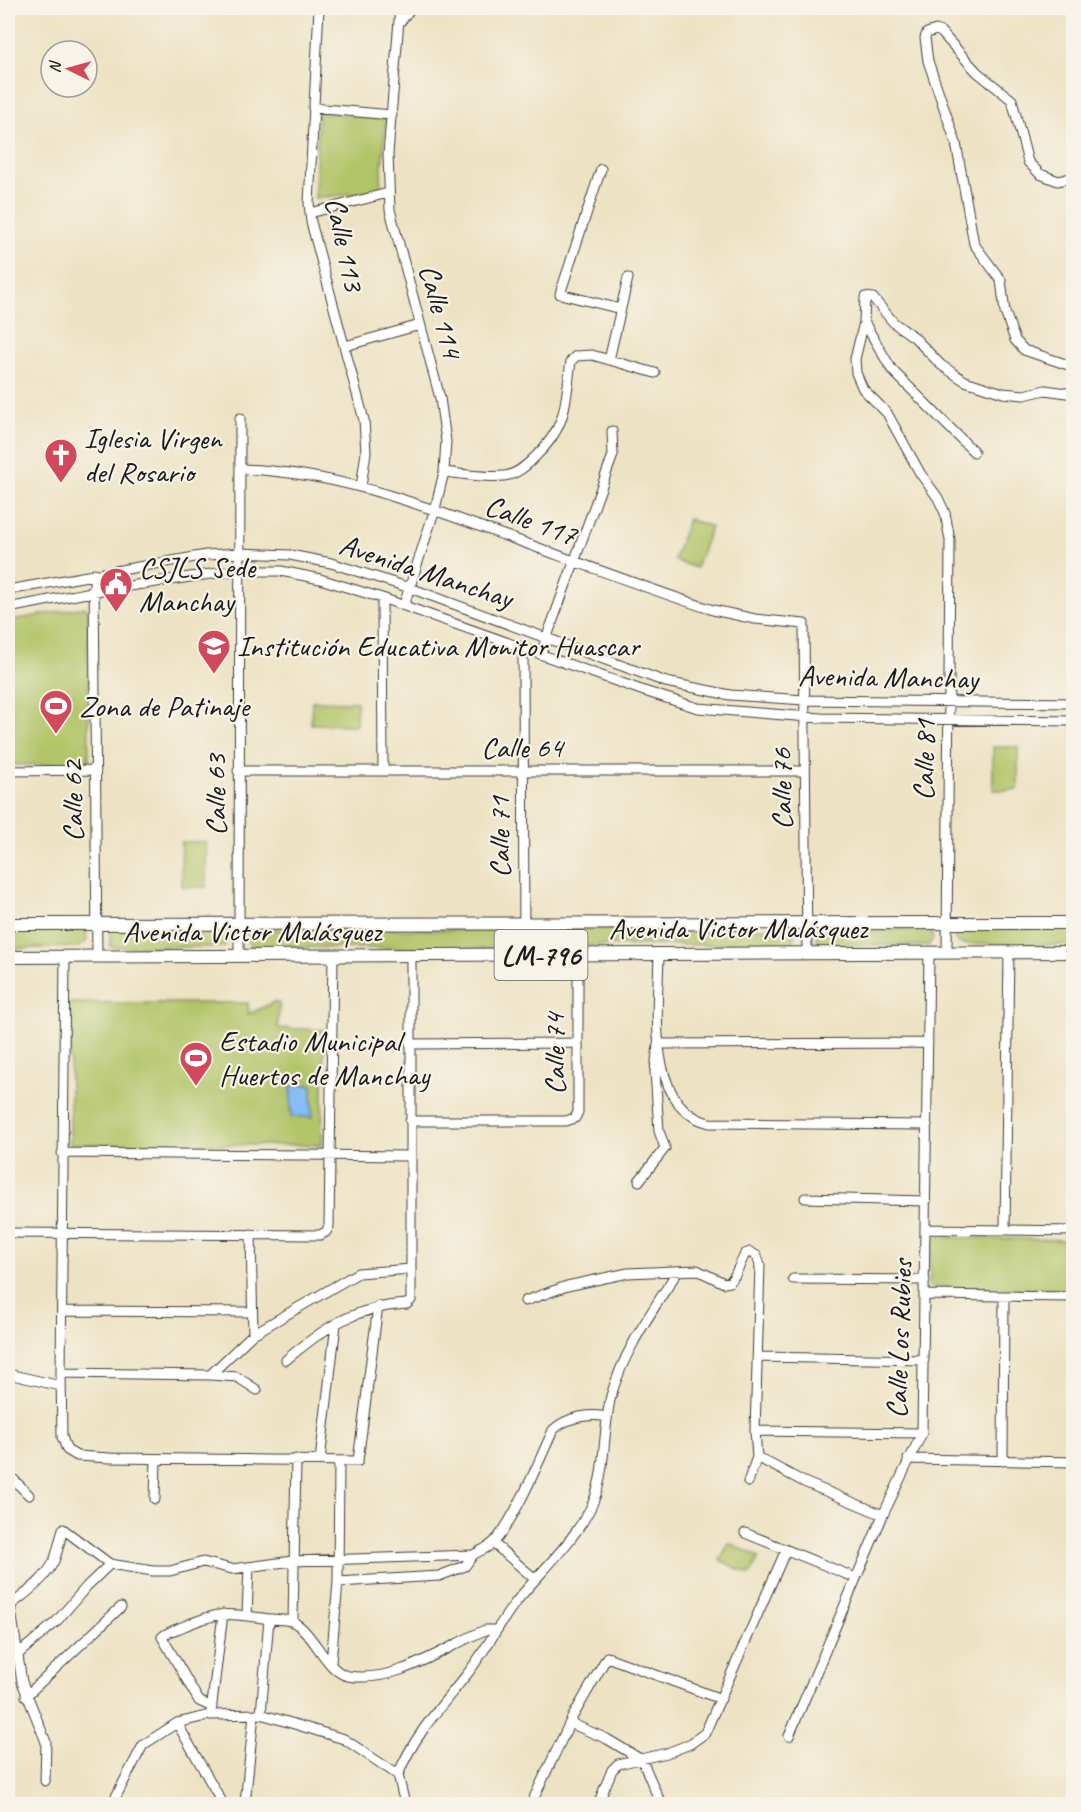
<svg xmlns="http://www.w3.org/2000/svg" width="1081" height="1812" viewBox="0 0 1081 1812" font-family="Caveat,sans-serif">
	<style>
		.green { fill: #b2c467; stroke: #677042; stroke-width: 1.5 }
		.water { fill: #84bcf5; stroke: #506c88; stroke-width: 1.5 }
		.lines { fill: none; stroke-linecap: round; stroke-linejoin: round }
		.minor-casing { stroke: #3b3a35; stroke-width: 11 }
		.major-casing { stroke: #3b3a35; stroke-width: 14 }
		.minor { stroke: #fff; stroke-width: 9 }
		.major { stroke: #fff; stroke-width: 12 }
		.labels { text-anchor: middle; stroke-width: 4.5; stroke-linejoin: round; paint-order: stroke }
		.shield { fill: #f7f3e8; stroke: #5e5c59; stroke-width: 1.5 }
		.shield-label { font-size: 28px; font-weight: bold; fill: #1c1c1c }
		.street-label { font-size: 30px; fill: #1c1c1c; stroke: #f7f3e8 }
		.poi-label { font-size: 30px; fill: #1c1c1c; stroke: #f7f3e8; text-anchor: start }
	</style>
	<rect width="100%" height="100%" fill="#f7f3e8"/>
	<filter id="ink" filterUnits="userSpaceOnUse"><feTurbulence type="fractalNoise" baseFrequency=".0167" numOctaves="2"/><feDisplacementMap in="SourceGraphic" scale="12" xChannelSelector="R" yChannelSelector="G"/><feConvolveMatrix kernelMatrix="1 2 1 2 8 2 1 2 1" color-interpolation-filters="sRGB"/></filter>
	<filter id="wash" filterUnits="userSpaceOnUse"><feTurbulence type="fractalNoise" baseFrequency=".008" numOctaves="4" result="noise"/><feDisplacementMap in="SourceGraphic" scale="24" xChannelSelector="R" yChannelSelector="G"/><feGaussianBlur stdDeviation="1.35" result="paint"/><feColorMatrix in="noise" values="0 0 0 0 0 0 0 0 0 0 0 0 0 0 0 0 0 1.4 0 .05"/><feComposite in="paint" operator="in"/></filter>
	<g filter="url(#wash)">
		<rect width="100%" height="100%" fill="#ede2c3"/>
		<path class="green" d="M318 112 386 119 380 191 315 198Z
			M688 519 711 527 696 568 674 560Z
			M85 607 88 611 89 764 8 765V621Z
			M312 701 357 702 356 725 311 724Z
			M993 747H1018V790H993Z
			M181 842H206V887H182Z
			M962 927 1073 929V945L963 944 959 943 954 937 957 929Z
			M81 928 86 930 87 941 78 947 8 949V930Z
			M794 928V944L531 946V929Z
			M817 928 926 929 931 932 933 938 928 946 817 944Z
			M110 929H223L229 935 224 947H110Z
			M252 929 503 930 509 932 512 939 509 947 502 949 251 947 247 938Z
			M274 1002 279 1003 278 1028 324 1030 322 1145 70 1144V1003H248L249 1014Z
			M932 1237 1073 1240V1290L929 1287Z
			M729 1543 759 1557 750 1575 720 1560Z"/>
		<path class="water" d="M291 1085H312V1117H291Z"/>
	</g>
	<g filter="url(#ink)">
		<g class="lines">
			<g class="minor-casing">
				<path id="minor" d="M319 8 309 203 311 222 364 420 366 452 361 487
					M400 8 388 154 390 210 440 398 446 441 444 472 435 509 404 605
					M400 22 411 8
					M313 108 392 115
					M601 169 560 294 621 309
					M1074 177 1058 181 1040 174 1028 162 1012 100 977 72 941 32 936 30 927 33 925 38 928 61 956 143 974 244 1001 280 1005 312 1015 340 1024 350 1074 367
					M310 213 388 193
					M864 322 892 370 974 452
					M345 346 420 325
					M609 360 628 278
					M240 469C332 471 417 503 503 535 572 560 642 587 713 610L755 619 804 624 807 954
					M444 472C463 474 484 478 504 476 516 475 526 466 535 457 568 426 565 403 571 361L576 356 592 355 655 373
					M94 573 97 957
					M8 590 206 555 240 553 290 555 331 563 410 588 666 682 730 695 805 700 1074 703
					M382 598 383 771
					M8 608 102 590 231 571H281L320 579 382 598 644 691 698 708 821 718 1074 721
					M523 646 524 955
					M541 653 613 455 612 431
					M8 771 96 770
					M238 771H805
					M947 953 950 540 945 513 938 498 920 473 887 413 863 389 856 373 855 359 864 322 865 297 873 298 894 323 914 337 941 365 965 381 1003 393 1024 395 1045 390 1074 394
					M659 955C658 1005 645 1107 709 1123L927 1125
					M239 956 240 418
					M65 957 61 1373 62 1437 67 1450 77 1456 110 1458 358 1461 378 1306
					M410 1044 578 1043
					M410 1121H566L575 1118 578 1112V955
					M62 1153 410 1156
					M639 1181 665 1148 659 1131 655 1071 658 1044 928 1043
					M805 1198 926 1201
					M926 1229 1074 1231
					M1005 1230 1009 952
					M8 1233 320 1235 326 1232 329 1226 333 956
					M251 1234 253 1334
					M793 1279 925 1280
					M925 1295 1074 1297
					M525 1301 567 1286 628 1273 697 1270 724 1283 730 1282 735 1275 745 1254 750 1252 757 1256 760 1265 755 1431 757 1457 748 1482
					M62 1311 252 1312
					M759 1357 924 1360
					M286 1360C326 1326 355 1307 407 1304L411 1300V955
					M61 1373 210 1375 253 1334 358 1273 411 1269
					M8 1374 61 1386
					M210 1375 237 1377 257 1390
					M755 1431 922 1433
					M757 1457 804 1482 883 1515
					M908 1459 1074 1462
					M320 1460 336 1324
					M1003 1461 1004 1296
					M8 1474 29 1495
					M155 1499 156 1459
					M745 1533 856 1578
					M493 1543 535 1579
					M338 1582 439 1576 465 1566 473 1555
					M8 1591 22 1682 46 1742 45 1781
					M11 1605C27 1592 45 1580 54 1561 58 1551 60 1539 63 1529L110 1564 153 1571H170L203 1562 232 1569 293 1561 473 1555C479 1551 488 1548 493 1543 513 1524 541 1457 553 1430 567 1417 589 1413 607 1417
					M247 1615 249 1567
					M293 1621 296 1459
					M17 1655 56 1622 87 1586 110 1564
					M331 1663 338 1582 339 1461
					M26 1696 121 1607
					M212 1707 199 1701 162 1637C167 1632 175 1630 182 1627 225 1609 227 1614 271 1619 277 1620 287 1619 293 1622 314 1632 326 1672 348 1676 396 1684 443 1648 485 1630H494
					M211 1712 223 1614
					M261 1714 269 1619
					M177 1723 222 1802
					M570 1723 607 1739 642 1760 661 1804
					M789 1736 883 1515 922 1433 929 953
					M398 1775C412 1739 440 1707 464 1678 483 1655 497 1627 515 1603 540 1572 570 1546 589 1511 607 1478 602 1432 611 1396 624 1350 652 1312 677 1272
					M112 1804 143 1745 177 1723 210 1715 261 1714 344 1739 398 1775 405 1804
					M245 1804 254 1714
					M531 1804 572 1718 607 1657 721 1699
					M598 1804 612 1770 618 1764 667 1753 690 1744 705 1733 786 1550"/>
			</g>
			<g class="major-casing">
				<path id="major" d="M8 924 1074 923
					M8 957 1074 952"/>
			</g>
			<use href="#minor" class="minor"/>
			<use href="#major" class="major"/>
		</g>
	</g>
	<defs>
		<g id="church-pin" transform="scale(1.725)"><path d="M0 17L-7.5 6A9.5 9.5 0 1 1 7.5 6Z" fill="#d1495b" stroke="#f7f3e8"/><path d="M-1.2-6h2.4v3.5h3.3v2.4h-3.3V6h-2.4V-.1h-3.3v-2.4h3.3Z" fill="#fff"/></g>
		<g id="civic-pin" transform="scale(1.725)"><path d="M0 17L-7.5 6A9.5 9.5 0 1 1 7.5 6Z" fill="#d1495b" stroke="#f7f3e8"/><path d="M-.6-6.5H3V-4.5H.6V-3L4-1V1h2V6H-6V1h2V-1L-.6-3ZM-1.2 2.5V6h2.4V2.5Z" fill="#fff"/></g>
		<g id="school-pin" transform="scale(1.725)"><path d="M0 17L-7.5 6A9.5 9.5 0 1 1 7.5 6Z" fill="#d1495b" stroke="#f7f3e8"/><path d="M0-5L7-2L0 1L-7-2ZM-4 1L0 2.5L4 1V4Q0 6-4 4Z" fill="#fff"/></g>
		<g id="stadium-pin" transform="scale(1.725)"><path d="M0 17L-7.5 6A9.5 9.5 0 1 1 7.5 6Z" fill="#d1495b" stroke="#f7f3e8"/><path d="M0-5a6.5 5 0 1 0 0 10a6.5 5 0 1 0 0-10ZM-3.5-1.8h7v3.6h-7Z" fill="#fff"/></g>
	</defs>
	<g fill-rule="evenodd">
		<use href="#church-pin" x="61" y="455"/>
		<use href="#civic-pin" x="116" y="584"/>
		<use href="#school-pin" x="214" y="646"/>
		<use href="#stadium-pin" x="56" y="706"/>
		<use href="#stadium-pin" x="196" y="1058"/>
	</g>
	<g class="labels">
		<rect class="shield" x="494.5" y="930" width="93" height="50" rx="4.5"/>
		<g class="shield-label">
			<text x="541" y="965">LM-796</text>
		</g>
		<g class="street-label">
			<text transform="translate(345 244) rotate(78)" y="10">Calle 113</text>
			<text transform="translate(441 311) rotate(75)" y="10">Calle 114</text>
			<text transform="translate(531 520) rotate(20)" y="10">Calle 117</text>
			<text transform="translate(426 571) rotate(18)" y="10">Avenida Manchay</text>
			<text transform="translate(888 677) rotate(1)" y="10">Avenida Manchay</text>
			<text x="522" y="757">Calle 64</text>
			<text transform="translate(924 760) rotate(-89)" y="10">Calle 81</text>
			<text transform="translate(781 789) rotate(-90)" y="10">Calle 76</text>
			<text transform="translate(215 795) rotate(-90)" y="10">Calle 63</text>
			<text transform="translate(72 801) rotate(-90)" y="10">Calle 62</text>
			<text transform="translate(499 837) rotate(-90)" y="10">Calle 71</text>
			<text x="738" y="938">Avenida Victor Malásquez</text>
			<text x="252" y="941">Avenida Victor Malásquez</text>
			<text transform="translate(554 1054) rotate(-90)" y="10">Calle 74</text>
			<text transform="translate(899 1339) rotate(-88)" y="10">Calle Los Rubies</text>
		</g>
		<g class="poi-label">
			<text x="84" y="448">Iglesia Virgen<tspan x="84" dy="34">del Rosario</tspan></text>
			<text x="139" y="577">CSJLS Sede<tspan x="139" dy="34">Manchay</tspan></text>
			<text x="237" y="656">Institución Educativa Monitor Huascar</text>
			<text x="79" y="716">Zona de Patinaje</text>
			<text x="219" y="1051">Estadio Municipal<tspan x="219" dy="34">Huertos de Manchay</tspan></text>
		</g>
	</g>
	<rect width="1081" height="1812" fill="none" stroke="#f7f3e8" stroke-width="30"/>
	<g transform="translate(69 69) rotate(275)"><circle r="28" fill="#f7f3e8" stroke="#9f9d96" stroke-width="1.5"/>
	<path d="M0-4.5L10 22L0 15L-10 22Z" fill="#d1495b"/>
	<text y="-9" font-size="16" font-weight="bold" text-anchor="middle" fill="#1c1c1c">N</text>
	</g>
</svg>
